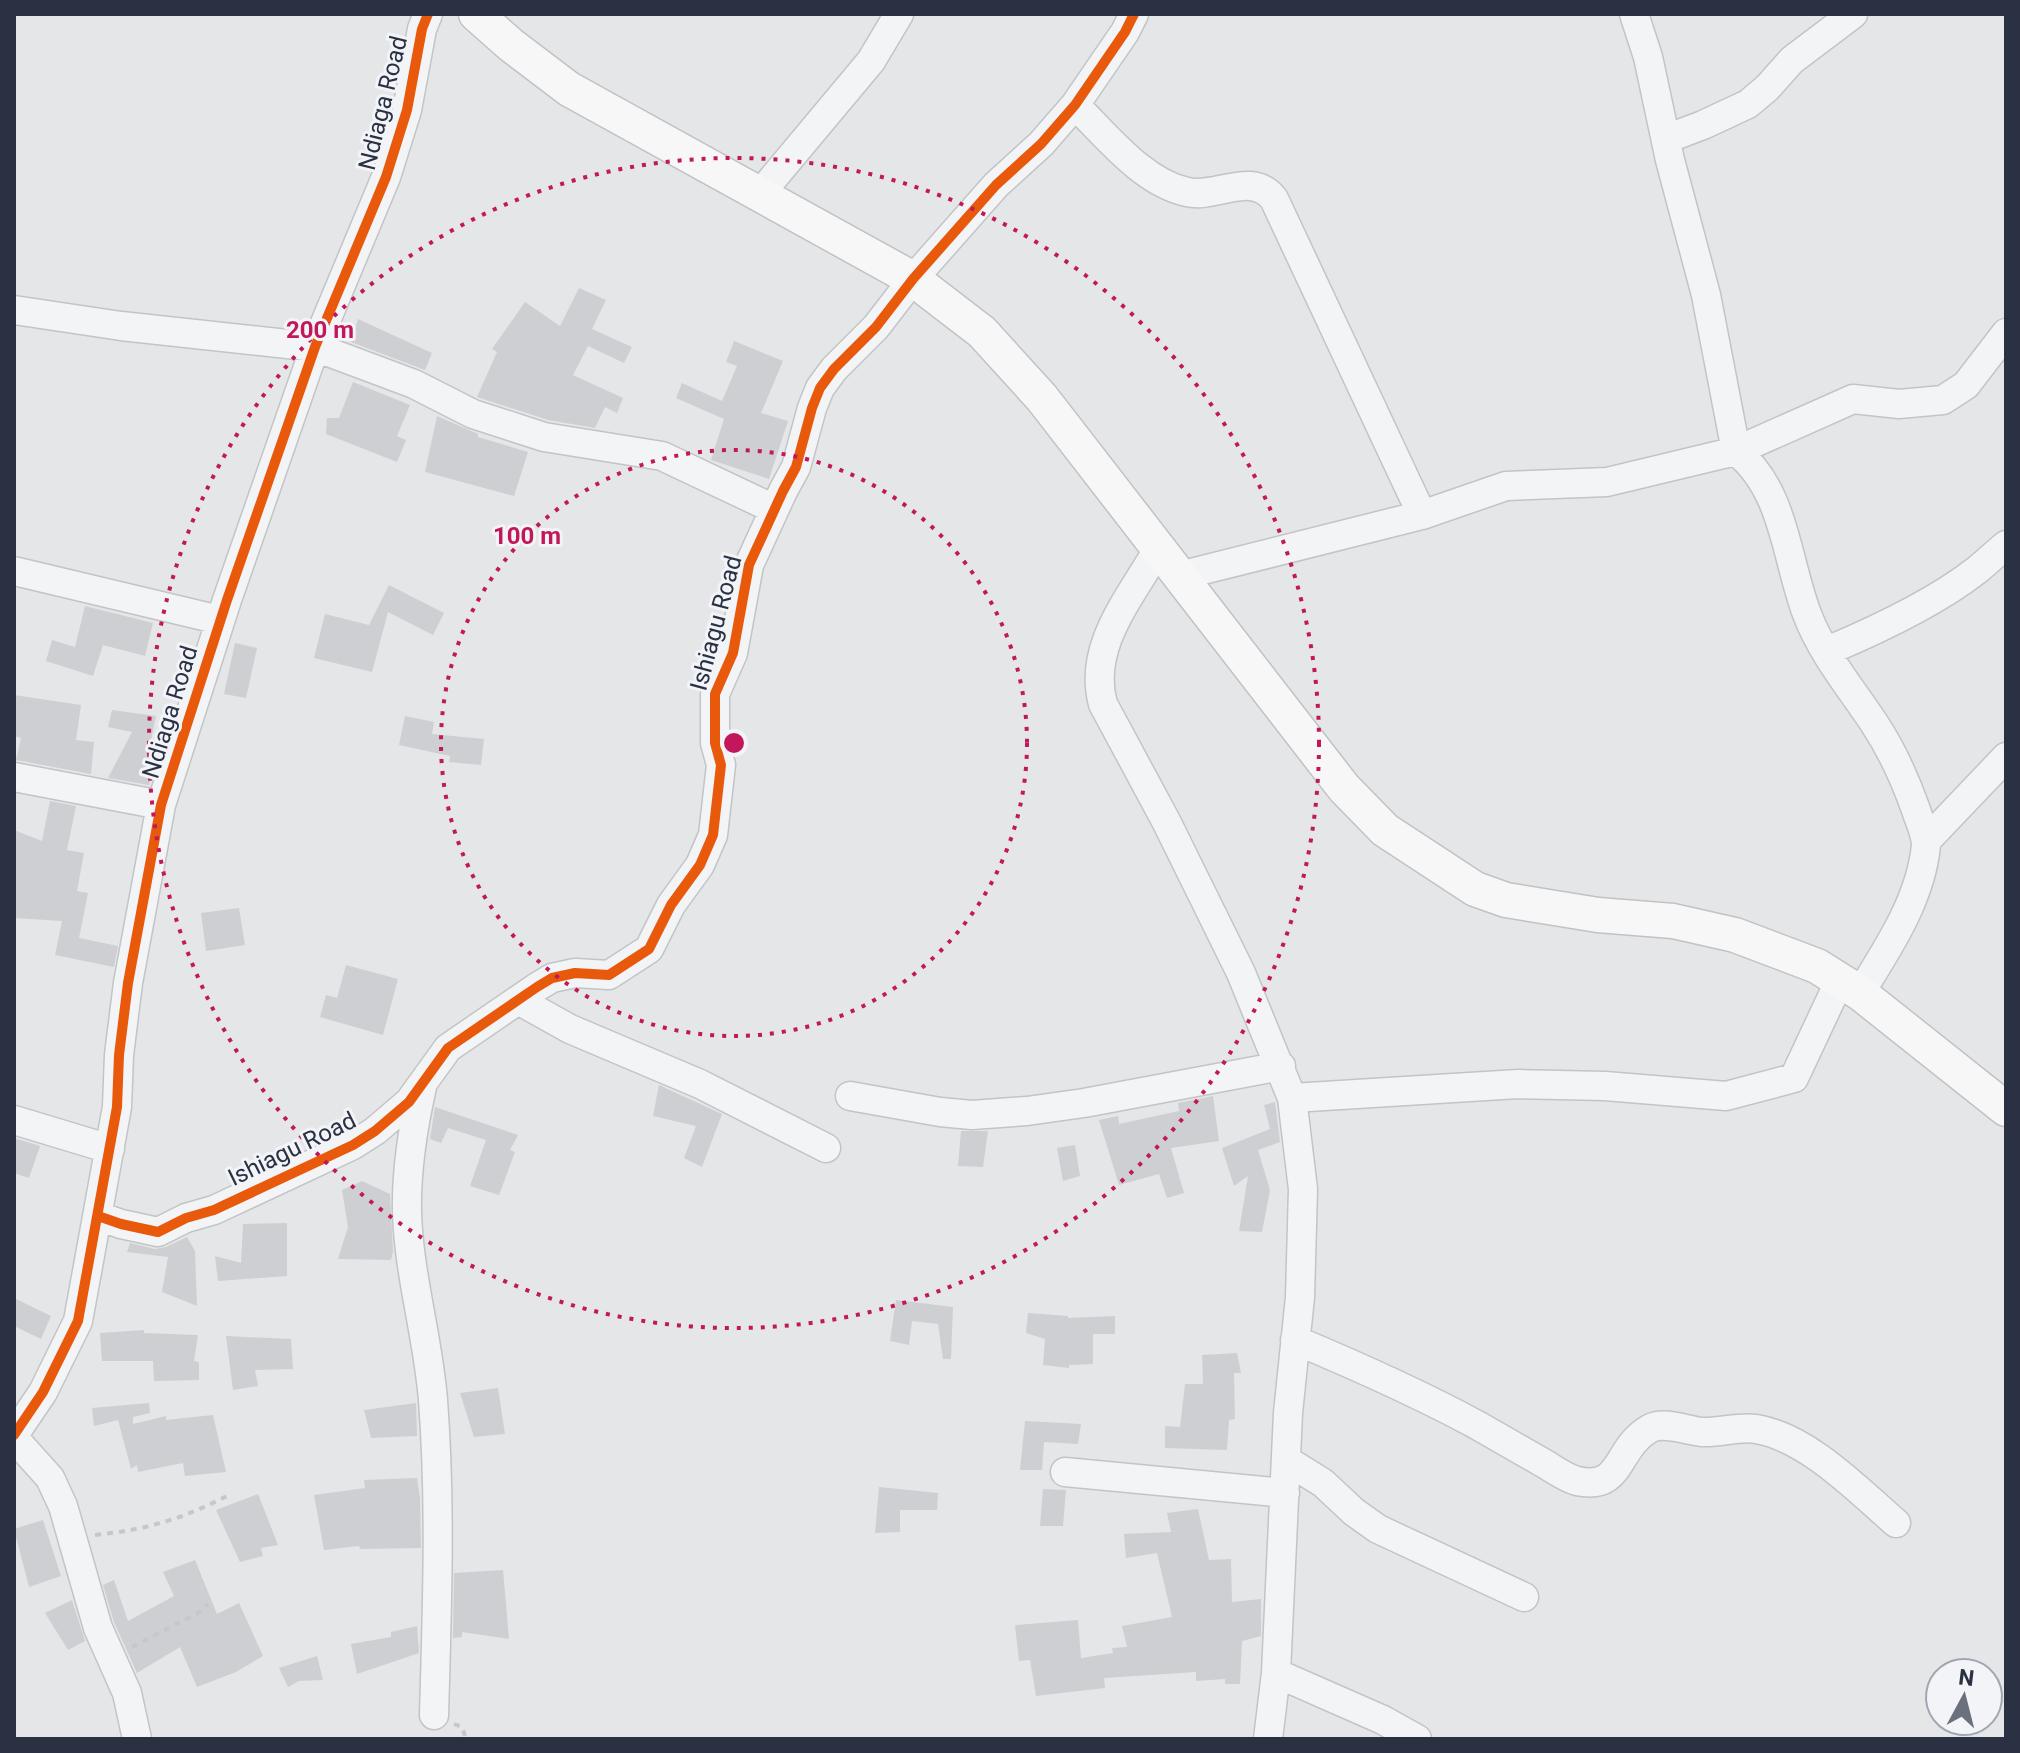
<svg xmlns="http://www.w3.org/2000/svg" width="2020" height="1753" viewBox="0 0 2020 1753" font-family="Roboto,sans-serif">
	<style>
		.building { fill: #cecfd2 }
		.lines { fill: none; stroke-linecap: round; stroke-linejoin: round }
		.minor-casing { stroke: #c2c4c6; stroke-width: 31 }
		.major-casing { stroke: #c0c2c6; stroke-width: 37 }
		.path { stroke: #c6c7cc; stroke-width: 4; stroke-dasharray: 6 6; stroke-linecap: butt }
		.minor { stroke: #f3f4f6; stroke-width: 28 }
		.major { stroke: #f7f7f7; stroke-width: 34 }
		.cycleway-casing { stroke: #f2f4f8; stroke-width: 15 }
		.cycleway { stroke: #e8590c; stroke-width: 10 }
		.ring { fill: none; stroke: #c2185b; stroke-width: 4; stroke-dasharray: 4 8 }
		.labels { text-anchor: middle; stroke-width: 6; stroke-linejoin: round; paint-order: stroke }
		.street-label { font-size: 24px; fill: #2a3143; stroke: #f2f4f8 }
		.centre { fill: #c2185b; stroke: #f2f4f8; stroke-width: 4 }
		.ring-label { font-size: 24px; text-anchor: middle; font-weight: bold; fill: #c2185b; stroke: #f2f4f8; stroke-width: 6; stroke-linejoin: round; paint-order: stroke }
	</style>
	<rect width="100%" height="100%" fill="#e4e6e8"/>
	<path class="building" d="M579 288 606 300 592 329 632 347 624 363 588 346 573 375 623 398 617 413 605 407 595 428 548 420 477 397 497 352 492 349 525 302 560 326Z
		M358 319 432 353 425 370 351 342Z
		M734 341 783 361 761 413 788 421 769 479 711 460 724 419 676 398 682 383 722 401 737 366 726 362Z
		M353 382 410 405 397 436 406 440 397 462 326 434 327 418H339Z
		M437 416 478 434V437L528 452 514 496 425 472Z
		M389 585 444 613 433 635 388 612 372 672 314 658 325 614 369 625Z
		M85 606 153 623 145 656 103 645 93 676 46 661 52 640 75 647Z
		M235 643 257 648 246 698 224 694Z
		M14 695 81 705 76 740 94 742 91 774 16 760 21 738 14 736Z
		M112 710 156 716 148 755 159 756 149 785 108 778 132 732 108 727Z
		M405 716 434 722 432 734 484 739 481 765 449 762 450 756 399 745Z
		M50 801 76 806 67 850 84 853 77 891 88 893 79 938 118 946 114 967 55 955 62 921 14 918V830L42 841Z
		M239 908 245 945 206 951 201 913Z
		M346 965 398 979 383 1035 320 1017 326 995 337 998Z
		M659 1085 722 1114 702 1167 684 1158 696 1126 653 1116Z
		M1213 1096 1219 1141 1171 1148 1184 1193 1167 1198 1159 1174 1119 1185 1099 1120 1118 1116 1119 1124 1179 1111 1178 1103Z
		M1275 1102 1280 1142 1258 1150 1270 1190 1262 1232 1239 1231 1248 1176 1234 1186 1222 1148 1270 1129 1264 1105Z
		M435 1107 518 1135 510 1150 515 1152 499 1195 470 1186 486 1140 448 1128 441 1143 430 1139Z
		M961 1131H988L983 1167 958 1166Z
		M14 1138 40 1146 29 1178 14 1173Z
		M1075 1145 1080 1176 1063 1181 1057 1148Z
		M362 1181 390 1194 393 1252 391 1260 338 1259 348 1227 342 1190Z
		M287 1223V1276L218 1281 215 1256 241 1263 243 1224Z
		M187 1237 195 1251 197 1306 162 1292 168 1257 127 1252 130 1243 155 1249 166 1247Z
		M14 1298 51 1316 41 1339 14 1326Z
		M896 1300 953 1307 951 1359H943L938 1324 912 1321 909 1345 890 1341Z
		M1028 1313 1068 1316V1318L1115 1316V1334H1093V1364L1069 1365V1368L1043 1365 1045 1339 1026 1333Z
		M144 1330V1333L198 1335 194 1361 199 1362V1380L154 1381 153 1361H102L100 1333Z
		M226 1336 291 1339 293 1369 255 1370 258 1386 233 1390Z
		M1237 1353 1241 1373H1234L1235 1419 1229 1420 1227 1450 1165 1448V1426L1180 1427 1185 1384H1203L1202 1355Z
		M498 1388 505 1434 474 1437 460 1393Z
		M149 1403 150 1413 133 1417V1424L166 1416V1420L213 1415 226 1472 185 1476 183 1463 138 1472 137 1465 131 1469 118 1420 94 1426 92 1408Z
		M416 1403 417 1436 371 1438 364 1410Z
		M1025 1421 1081 1424 1078 1444 1044 1442 1042 1470H1020Z
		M417 1478 420 1498 421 1548 360 1549 359 1546 324 1550 314 1495 365 1488 364 1480Z
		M879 1487 938 1493 937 1510H900V1532L875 1533Z
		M1043 1489 1066 1490 1063 1526H1040Z
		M258 1494 278 1545 261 1548 263 1556 240 1562 216 1510Z
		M1198 1509 1209 1560 1231 1559 1232 1602 1261 1599V1636L1242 1641 1240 1684H1225V1679L1196 1681V1672L1104 1678 1105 1688 1036 1696 1030 1660 1019 1661 1015 1625 1078 1620 1081 1658 1113 1653 1112 1648 1127 1647 1122 1626 1172 1617 1157 1553 1126 1558 1124 1534 1171 1532 1167 1513Z
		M43 1520 61 1576 29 1587 14 1529Z
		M195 1560 217 1614 239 1603 263 1656 236 1672 197 1687 180 1647 137 1673 114 1622 103 1585 114 1580 128 1621 174 1596 163 1572Z
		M503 1570 509 1639 462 1632V1637L453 1638 454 1573Z
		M72 1600 85 1641 68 1650 45 1613Z
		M417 1626 419 1653 357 1674 351 1644 391 1637V1632Z
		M317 1656 323 1680 299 1681 288 1687 279 1668Z"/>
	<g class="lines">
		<g class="minor-casing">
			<path id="minor" d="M1634 14 1648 57 1670 160 1706 295 1736 451C1785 490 1786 559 1807 614 1822 654 1851 688 1874 723 1892 750 1905 779 1916 810 1919 820 1926 834 1926 845 1921 899 1888 948 1860 993
				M1075 105C1106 135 1142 182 1187 192 1216 199 1252 170 1274 199L1422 515
				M1666 139 1703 125 1748 104 1767 88 1792 60 1853 14
				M759 195 871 61 899 14
				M14 310 121 326 315 347 414 384 473 414 544 437 662 456 774 509
				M1158 549C1131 597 1087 646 1103 704L1166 821 1241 973 1292 1098 1303 1189 1300 1297 1288 1413 1276 1673 1383 1720 1417 1739
				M14 571 220 620
				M1179 576 1422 515 1506 486 1607 482 1736 451 1853 399 1899 404 1943 400 1966 385 2006 333
				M1827 651C1877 630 1935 603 1977 570 1987 562 1996 553 2006 545
				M14 777 161 805
				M1926 841 2006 757
				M518 1000 570 1029 700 1084 826 1148
				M422 1087C413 1127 406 1172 407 1213 409 1276 428 1337 433 1400 441 1505 437 1610 434 1715
				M850 1096 940 1112 972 1115 1027 1111 1084 1103 1281 1066
				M1292 1098 1518 1084 1605 1086 1726 1096 1794 1078 1840 980
				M14 1120 110 1149
				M98 1216 121 1224 158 1232 186 1218 214 1210 353 1145 375 1131 409 1102 448 1048 537 987 552 978 575 973 609 975 649 949 671 905 700 865 713 835 721 765 715 743V694L733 653 749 565 783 491 796 467 812 408 820 388 834 369 876 327 913 279 996 185 1041 144 1075 105 1125 32 1134 14
				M1295 1340C1357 1366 1418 1393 1477 1425 1500 1438 1522 1451 1545 1464 1555 1470 1566 1478 1577 1481 1623 1491 1615 1449 1649 1429 1664 1420 1686 1431 1702 1432 1720 1433 1739 1426 1756 1429 1807 1437 1858 1490 1896 1523
				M14 1435 43 1392 78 1321 117 1107 119 1055 128 983 161 805 227 600 315 347 386 177 407 110 422 29 428 14
				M14 1438 50 1478 63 1506 98 1628 127 1693 137 1739
				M1286 1460 1323 1483 1354 1512 1378 1529 1524 1597
				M1065 1472 1285 1493
				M1268 1739 1276 1673"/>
		</g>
		<g class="major-casing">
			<path id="major" d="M476 14 511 45 569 89 913 279 982 332 1042 398 1344 788 1385 830 1475 889 1506 900 1598 915 1673 921 1735 935 1817 966 1860 993 2006 1109"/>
		</g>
		<path class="path" d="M95 1535C150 1529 182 1519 231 1494
			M132 1647 198 1613 208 1604
			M454 1724 462 1727 466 1739"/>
		<use href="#minor" class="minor"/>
		<use href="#major" class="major"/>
		<g class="cycleway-casing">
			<path id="cycleway" d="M98 1216 121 1224 158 1232 186 1218 214 1210 353 1145 375 1131 409 1102 448 1048 537 987 552 978 575 973 609 975 649 949 671 905 700 865 713 835 721 765 715 743V694L733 653 749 565 783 491 796 467 812 408 820 388 834 369 876 327 913 279 996 185 1041 144 1075 105 1125 32 1134 14
				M14 1435 43 1392 78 1321 117 1107 119 1055 128 983 161 805 227 600 315 347 386 177 407 110 422 29 428 14"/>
		</g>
		<use href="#cycleway" class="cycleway"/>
	</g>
	<g class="ring">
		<circle cx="734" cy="743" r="293"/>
		<circle cx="734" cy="743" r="585"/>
	</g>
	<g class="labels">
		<g class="street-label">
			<text transform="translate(383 103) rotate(-76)" y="8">Ndiaga Road</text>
			<text transform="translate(716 623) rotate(-75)" y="8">Ishiagu Road</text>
			<text transform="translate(170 712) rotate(-73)" y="8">Ndiaga Road</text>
			<text transform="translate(292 1149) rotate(-26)" y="8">Ishiagu Road</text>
		</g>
	</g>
	<circle cx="734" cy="743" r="12" class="centre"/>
	<g class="ring-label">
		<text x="320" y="338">200 m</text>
		<text x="527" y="544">100 m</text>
	</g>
	<rect width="2020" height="1753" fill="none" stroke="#2a3143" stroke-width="32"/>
	<g transform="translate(1964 1697) rotate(7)"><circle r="38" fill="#f2f4f8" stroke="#a2a6b0" stroke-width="2"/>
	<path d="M0-6L14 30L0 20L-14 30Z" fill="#6b707d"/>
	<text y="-12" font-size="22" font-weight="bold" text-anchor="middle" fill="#2a3143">N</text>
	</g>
</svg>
